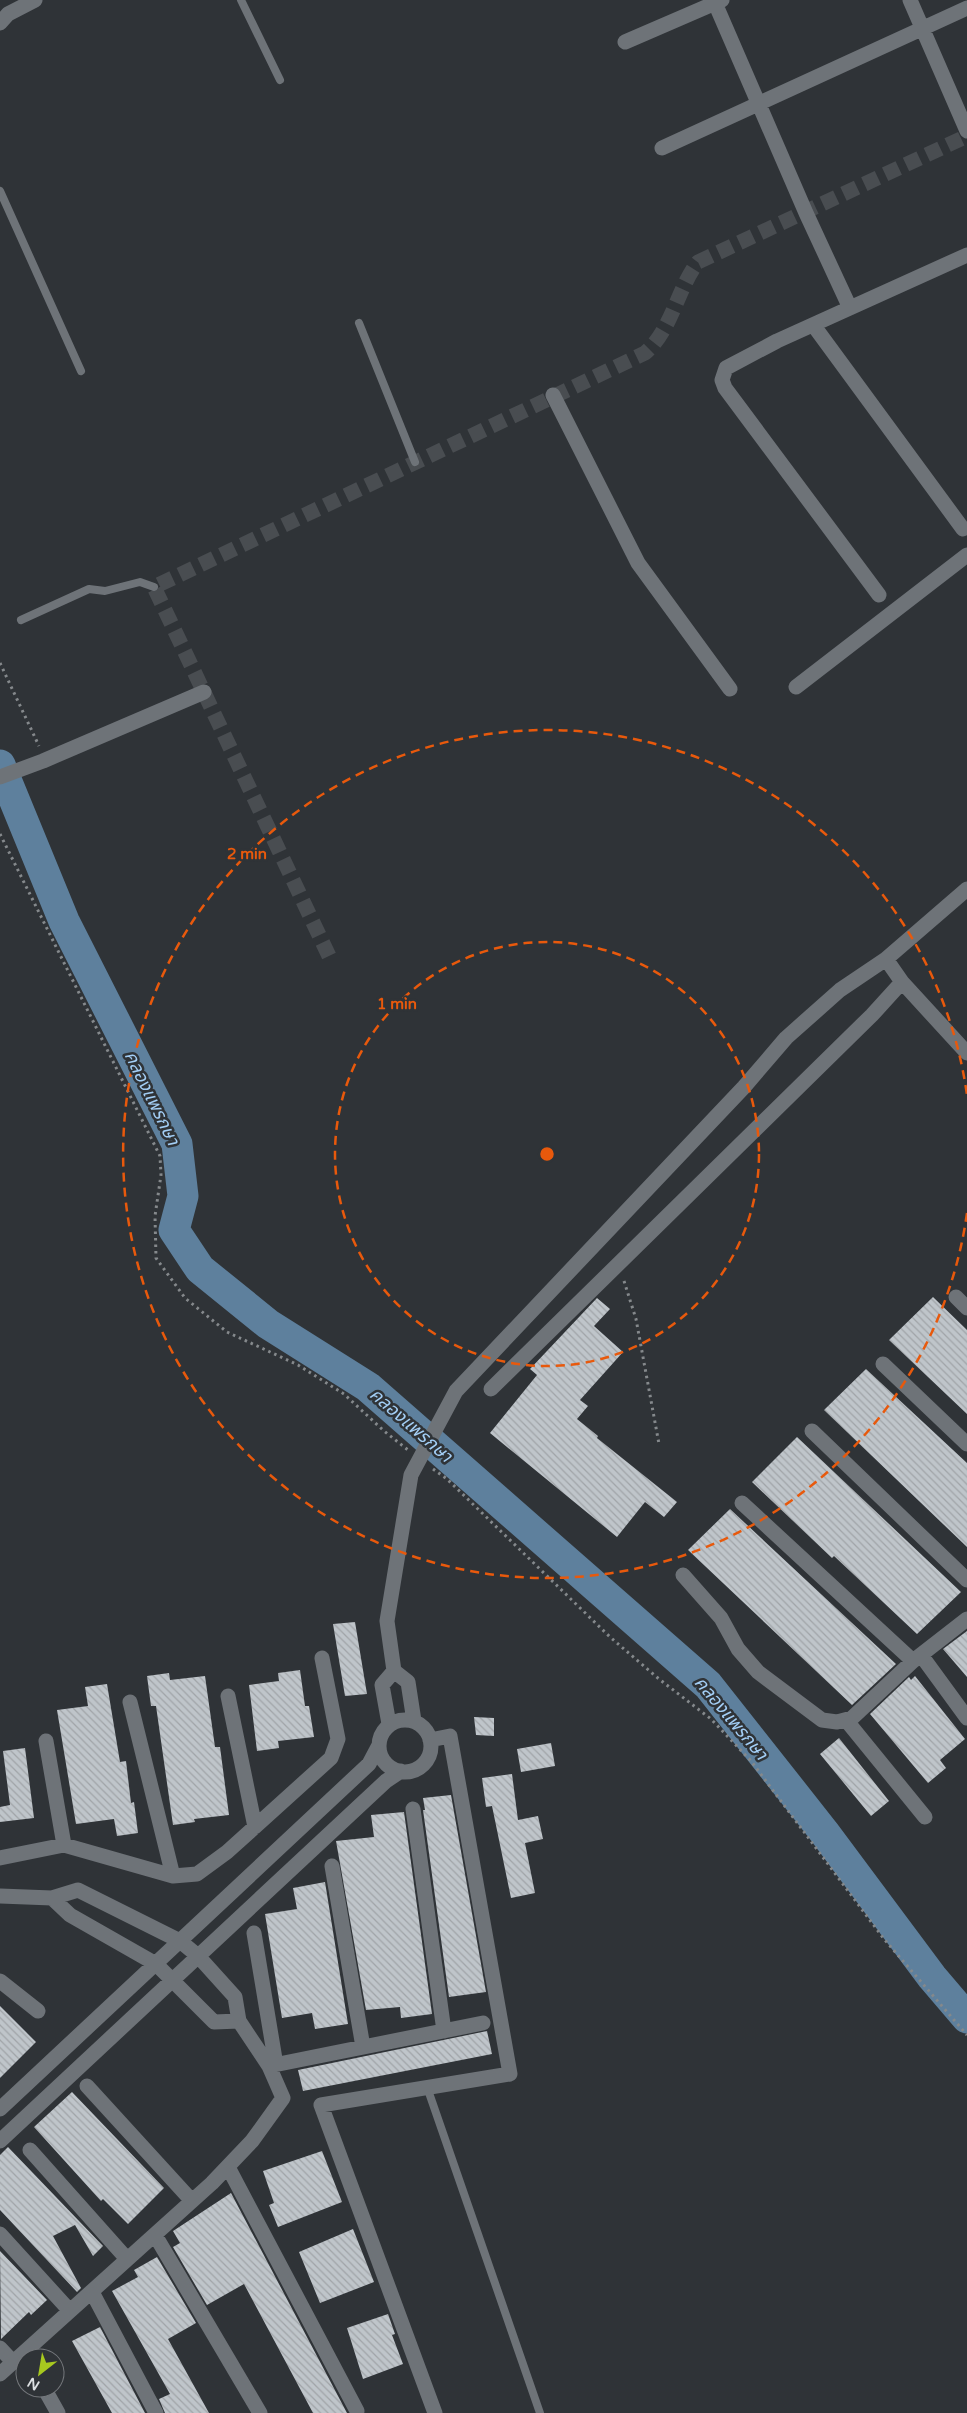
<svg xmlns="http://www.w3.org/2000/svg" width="967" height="2413" viewBox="0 0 967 2413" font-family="'Varela Round','Noto Sans Thai',sans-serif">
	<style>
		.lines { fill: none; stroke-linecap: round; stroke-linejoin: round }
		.river { stroke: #5e809d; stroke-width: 31 }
		.building { fill: url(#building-back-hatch) }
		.minor-tunnel { stroke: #494d51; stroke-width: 15; stroke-dasharray: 15 8; stroke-linecap: butt }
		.path { stroke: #85898c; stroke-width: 3; stroke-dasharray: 2.5 4; stroke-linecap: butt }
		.service { stroke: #6e7378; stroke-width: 8 }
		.minor { stroke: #6e7378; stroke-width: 15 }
		.ring { fill: none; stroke: #e8590c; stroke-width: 2.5; stroke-dasharray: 9 6 }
		.labels { text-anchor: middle; stroke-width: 5; stroke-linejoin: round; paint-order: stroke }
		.water-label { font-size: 18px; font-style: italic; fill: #a3cef5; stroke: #2f3337 }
		.centre { fill: #e8590c; stroke: #2f3337; stroke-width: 2.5 }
		.ring-label { font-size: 15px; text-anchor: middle; font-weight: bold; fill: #e8590c; stroke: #2f3337; stroke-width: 5; stroke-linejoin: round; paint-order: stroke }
	</style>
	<defs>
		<pattern id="building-back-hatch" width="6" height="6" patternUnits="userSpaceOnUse" patternTransform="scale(1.25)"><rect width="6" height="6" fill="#bfc5ca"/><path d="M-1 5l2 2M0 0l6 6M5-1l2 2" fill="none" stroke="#a0a4a8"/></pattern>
	</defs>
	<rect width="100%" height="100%" fill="#2f3337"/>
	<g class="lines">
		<path class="river" d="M0 765 64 921 177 1144 183 1196 174 1230 200 1269 268 1324 368 1387 708 1685 824 1832 932 1977 967 2018"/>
	</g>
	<path class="building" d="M933 1297 967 1330V1414L889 1340Z
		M597 1298 610 1309 594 1326 623 1352 580 1400 588 1406 577 1419 598 1436 597 1438 677 1502 664 1517 645 1502 617 1537 490 1433 537 1375 530 1369Z
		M866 1369 967 1463V1547L824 1410Z
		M797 1437 961 1592 917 1634 834 1556 832 1558 752 1482Z
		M730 1509 896 1664 852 1705 688 1550Z
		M355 1622 367 1694 345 1696 333 1624Z
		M967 1631V1677L943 1649Z
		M300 1670 305 1706H309L314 1737 278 1741 279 1748 257 1751 249 1685 279 1681 278 1673Z
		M169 1673 170 1680 205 1676 215 1747H220L229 1815 194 1819 195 1822 173 1825 156 1706H151L147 1676Z
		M915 1676 965 1739 940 1760 946 1768 928 1783 870 1714 909 1677 911 1680Z
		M107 1684 120 1762 126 1761 131 1803 134 1802 138 1833 117 1836 114 1819 76 1824 57 1710 88 1706 85 1687Z
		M474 1717 494 1718V1736L476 1735Z
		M839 1738 889 1801 871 1816 820 1754Z
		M551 1743 555 1766 521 1772 517 1749Z
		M25 1748 34 1818 0 1822V1807L10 1805 3 1751Z
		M512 1774 518 1820 538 1816 543 1839 525 1843 535 1893 511 1898 492 1806 486 1807 482 1778Z
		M451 1795 486 1992 449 1997 423 1810H425L423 1798Z
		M404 1812 432 2014 401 2018 400 2007 366 2010 336 1841 374 1837 371 1815Z
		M325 1882 348 2024 315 2029 312 2013 282 2018 265 1914 297 1909 293 1888Z
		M0 2006 36 2042 0 2078Z
		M487 2031 492 2054 303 2091 298 2070Z
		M72 2092 164 2188 128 2224 103 2199 101 2201 34 2127Z
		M8 2147 103 2246 93 2256 75 2225 53 2236 81 2288 77 2292 0 2210V2155Z
		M322 2151 342 2202 278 2227 269 2205 274 2203 263 2171Z
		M231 2193 347 2413H313L244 2284 207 2305 173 2247 180 2243 173 2231Z
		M353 2229 374 2282 320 2303 299 2252Z
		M0 2251 47 2300 31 2315 29 2312 1 2339Z
		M157 2257 196 2323 168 2339 209 2413H165L159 2399 170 2394 112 2291 138 2277 134 2270Z
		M388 2314 395 2334 392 2335 403 2364 363 2379 347 2328Z
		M100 2327 145 2413H112L72 2341Z"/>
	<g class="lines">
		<path class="minor-tunnel" d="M329 956 154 587 645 353C672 330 677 289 698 262L967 136"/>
		<path class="path" d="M0 663 39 746
			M0 834 160 1156 161 1175 155 1216 156 1258 185 1298 227 1332 298 1365 344 1394 384 1431 408 1450
			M624 1281 636 1319 659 1444
			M433 1469 447 1479 610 1637 659 1679 711 1719 751 1761 884 1939 967 2035"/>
		<path class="service" d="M241 0 280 80
			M0 191 81 371
			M359 323 415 462
			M21 620 89 589 105 591 140 582 154 587
			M427 2087 540 2413"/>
		<path class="minor" d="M910 0 967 131
			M715 3 806 213 850 308
			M0 23 8 14 35 0
			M625 42 722 0
			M662 148 967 8
			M814 326 963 529
			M553 395 638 563 730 689
			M879 595 725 388 722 380 726 368 777 341 967 255
			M796 687 967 555
			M0 777 43 761 204 692
			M886 959 902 982 967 1053
			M956 1297 967 1308
			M883 1364 967 1444
			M491 1389 872 1015 902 982
			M812 1431 967 1580
			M742 1503 913 1661
			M683 1575 721 1618 738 1649 758 1672 822 1720 837 1722 852 1718 913 1661 967 1619
			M921 1655 967 1718
			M228 1696 255 1827
			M130 1702 173 1876
			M379 1746a26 26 0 1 1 52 0a26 26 0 1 1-52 0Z
			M846 1720 925 1817
			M414 1721 408 1682 394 1671 387 1621 411 1475 456 1391 744 1087 786 1038 840 990 886 959 967 889
			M389 1724 382 1685 394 1671
			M430 1740 450 1736 510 2074 321 2105 435 2413
			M46 1741 64 1845
			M413 1809 444 2031
			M0 1858 64 1845 173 1876 197 1874 227 1852 331 1758 338 1739 322 1658
			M332 1866 363 2047
			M78 1890 180 1941 198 1956 235 1997 239 2021 214 2022 156 1964 70 1915 52 1898Z
			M0 1896 52 1898
			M254 1933 276 2065
			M0 1981 38 2011
			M269 2066 483 2023
			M87 2086 192 2201
			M0 2109 369 1764 378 1747
			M0 2141 386 1781 401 1771
			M30 2150 127 2259
			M228 2167 357 2411
			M0 2234 70 2311
			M155 2235 260 2413
			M92 2292 156 2413
			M0 2348 13 2362
			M0 2374 212 2183 252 2141 283 2098 269 2066 239 2021
			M44 2388 58 2413"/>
	</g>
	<g class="ring">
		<circle cx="547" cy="1154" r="212"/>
		<path d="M967 1213A424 424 0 1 1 967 1095"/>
	</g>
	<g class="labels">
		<g class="water-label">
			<text transform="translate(152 1098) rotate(64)" y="6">คลองแพรกษา</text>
			<text transform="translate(411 1425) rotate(41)" y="6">คลองแพรกษา</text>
			<text transform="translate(731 1718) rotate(50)" y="6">คลองแพรกษา</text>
		</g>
	</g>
	<circle cx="547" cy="1154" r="8" class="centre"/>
	<g class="ring-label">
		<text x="247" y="859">2 min</text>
		<text x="397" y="1009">1 min</text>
	</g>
	<g transform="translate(40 2373) rotate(211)"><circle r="24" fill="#2f3337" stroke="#75787c"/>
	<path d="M0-4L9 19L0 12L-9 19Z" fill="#a7c81f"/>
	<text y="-8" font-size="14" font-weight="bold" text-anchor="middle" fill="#dde0e3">N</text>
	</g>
</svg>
